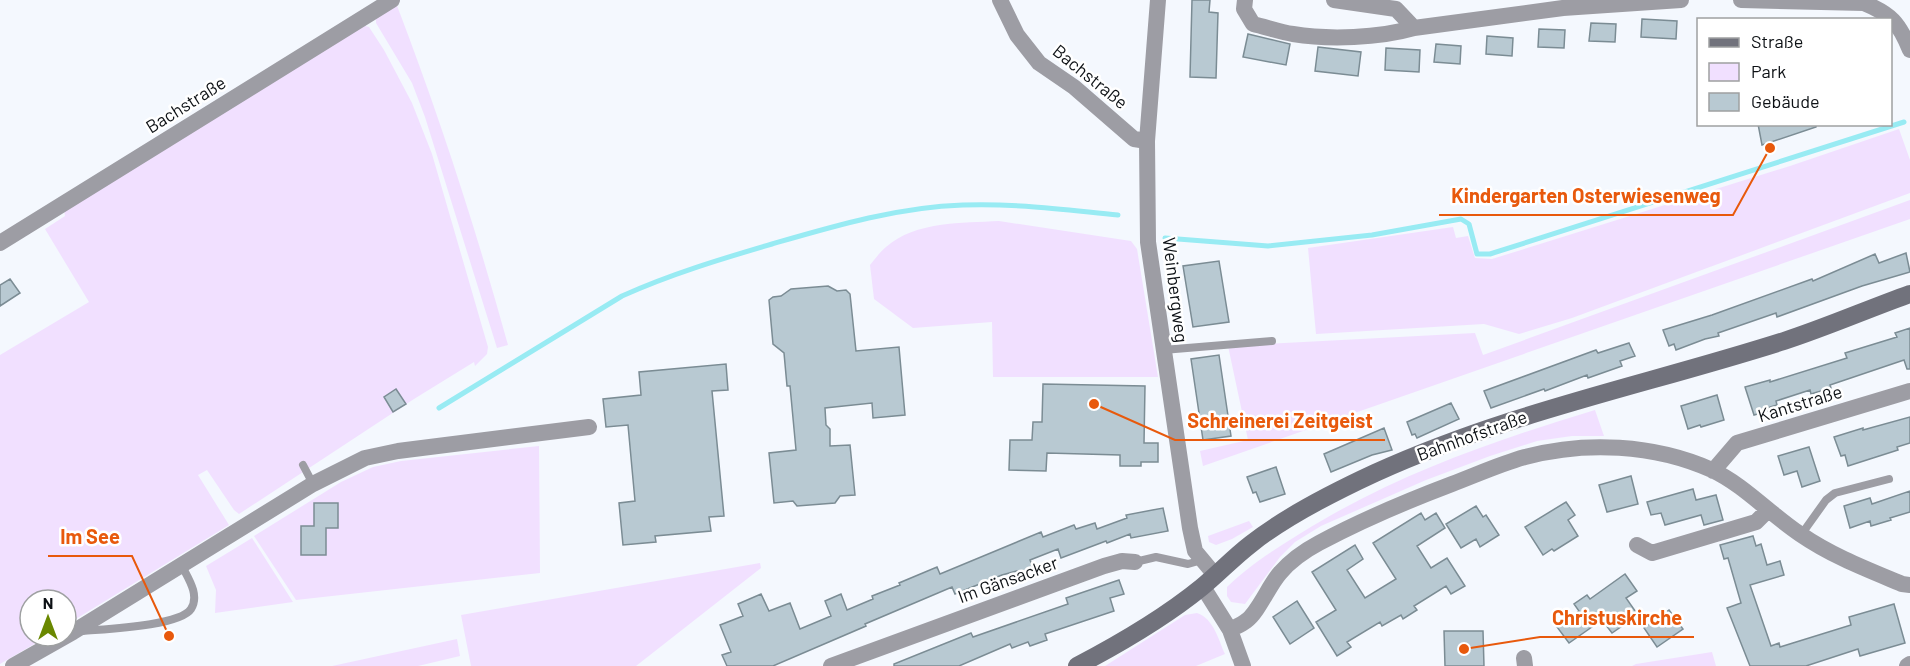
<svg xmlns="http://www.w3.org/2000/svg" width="1910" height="666" viewBox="0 0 1910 666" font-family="Barlow,sans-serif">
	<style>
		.green { fill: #f1e0ff }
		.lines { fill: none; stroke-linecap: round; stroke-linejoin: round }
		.stream { stroke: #98ebf3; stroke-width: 5 }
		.building { fill: #b8c9d2; stroke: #7b8c94; stroke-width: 1.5 }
		.lane { stroke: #9d9da4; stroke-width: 8 }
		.street { stroke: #9d9da4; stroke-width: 16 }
		.secondary { stroke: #71727c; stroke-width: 18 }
		.labels { text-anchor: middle; stroke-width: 5; stroke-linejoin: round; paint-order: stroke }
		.street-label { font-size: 18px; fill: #0d1115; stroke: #fff }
		.leader { fill: none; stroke: #e8590c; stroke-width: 2 }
		.callout-dot { fill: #e8590c; stroke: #fff; stroke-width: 2 }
		.callout-label { font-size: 20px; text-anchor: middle; font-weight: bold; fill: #e8590c; stroke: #fff; stroke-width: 5; stroke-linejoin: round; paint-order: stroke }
	</style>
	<rect width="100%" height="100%" fill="#f4f8fe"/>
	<path class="green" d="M396 3C439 115 476 229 508 345L497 348 425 117 412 83 376 23V18Z
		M361 25 369 27 384 50 412 103 432 154 488 347 487 354 475 366 474 362 414 399 239 514 234 510 207 470 198 475 229 525 66 625V600H30V636H48L0 664V355L89 302 45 229 65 216 64 209Z
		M1899 129 1910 160V193L1572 318 1519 334 1484 324 1316 334 1308 248 1453 227 1456 238 1468 236 1475 258 1492 259 1790 166Z
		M1910 200V219L1203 466 1200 451 1248 440 1228 346 1475 333 1483 355Z
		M999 221 1131 241 1137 249 1158 377H993L992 322 913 328 874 299 870 265C875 259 880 252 886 247 916 221 962 223 999 221Z
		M1595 410 1604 436H1572L1537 441 1490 456 1426 480 1321 526 1295 542 1280 557 1245 604 1231 602 1227 596V587C1248 566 1275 549 1301 533 1392 476 1493 441 1595 410Z
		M539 446 540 573 296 600 254 536 341 482 373 467 401 461Z
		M1249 521 1253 527 1232 539 1216 545 1209 542 1208 536Z
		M252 538 293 602 215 613 216 590 206 566Z
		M760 563 761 568 636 666H471L461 615Z
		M1197 613C1214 619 1218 639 1225 654L1196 666H1105L1185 615Z
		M457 639 460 656 418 666H332Z
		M1712 652 1716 666H1632L1636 664Z"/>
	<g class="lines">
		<path class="stream" d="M1165 238 1268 246 1372 235 1461 219 1469 224 1477 254H1490L1904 122
			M439 408 622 296C671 274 721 259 772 244 834 226 898 207 963 205 1015 203 1066 210 1118 215"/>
	</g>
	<path class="building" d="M1192 0H1210L1209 12 1218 13 1216 78 1190 77Z
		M1642 19 1677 21 1676 39 1641 37Z
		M1591 23 1616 24 1615 42 1589 41Z
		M1539 29 1565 30 1564 48 1538 47Z
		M1248 34 1290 44 1286 65 1243 57Z
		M1487 36 1513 38 1512 56 1486 54Z
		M1436 44 1461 46 1460 64 1434 62Z
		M1318 47 1361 52 1358 76 1315 71Z
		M1386 48 1420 50 1419 72 1385 70Z
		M1758 124H1816V127L1762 145Z
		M1906 253 1910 272 1862 286 1777 317 1776 313 1718 333 1719 336 1705 339 1676 350 1674 344 1669 346 1663 330 1712 315 1812 279 1813 281 1875 254 1879 263Z
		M1219 261 1229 322 1193 327 1183 266Z
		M10 279 20 293 0 306V285Z
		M828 286 837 291 846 290 850 294 856 351 899 347 905 415 873 418 872 403 825 408 826 425 830 429V446L850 445 855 495 840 496 835 503 797 506 793 501 774 503 769 453 796 450 790 386H787L784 353 773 344 769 300 773 297 781 296 791 289Z
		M1910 328V369H1907L1904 360 1830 385 1831 388 1811 394 1810 390 1776 401 1777 405 1767 408 1768 411 1754 415 1745 387 1770 380V382L1847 358 1845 353 1897 337 1895 333Z
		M1629 343 1635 356 1620 361 1622 366 1588 378 1587 375 1545 391 1544 389 1491 408 1484 391 1596 350 1598 353Z
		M1219 355 1231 436 1203 440 1191 359Z
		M726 364 728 390 712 391 724 516 709 517 711 531 655 536 656 542 623 545 619 503 635 501 628 425 606 427 603 399 641 395 639 372Z
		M1043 384 1145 386 1144 443H1158V462H1141V466H1120V455L1047 453 1046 471 1009 470 1010 440H1032L1033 422H1042Z
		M396 389 406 404 393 412 384 397Z
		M1717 395 1724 420 1701 427 1700 425 1688 429 1681 406Z
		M1451 403 1459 419 1417 438 1415 434 1412 435 1407 422Z
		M1910 417V443L1897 447 1898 450 1848 466 1845 455 1841 456 1834 437 1863 428V430Z
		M1384 428 1392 450 1372 455 1331 472 1324 454Z
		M1809 447 1820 481 1802 487 1797 471 1784 475 1778 456Z
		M1276 467 1285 494 1260 502 1256 492 1253 493 1247 477Z
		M1631 476 1638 504 1607 512 1599 485Z
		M1693 489 1696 500 1716 495 1723 520 1704 525 1701 515 1665 525 1661 513 1651 515 1647 502Z
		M1910 491V512L1890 518 1891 520 1871 526 1870 521 1850 528 1844 506 1870 498 1872 504Z
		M1566 502 1575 515 1568 520 1578 536 1554 551 1552 549 1543 555 1525 527Z
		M314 503H338V528H326V555H301V526H314Z
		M1476 506 1483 517 1486 515 1499 535 1480 547 1476 539 1461 548 1446 524Z
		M1163 508 1168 531 1131 538 1130 534 1107 543 1106 541 1061 558 1058 549 1030 560 1033 568 1018 574 1017 571 1002 575 955 594 952 587 865 624 866 626 773 666H727L722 655 731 652 720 625 743 616 738 604 761 594 769 611 790 603 800 629 831 616 825 601 841 594 847 610 873 599 872 596 900 585 899 583 937 567 940 574 1041 532 1043 537 1074 525 1076 529 1095 523 1097 529 1127 518 1126 515Z
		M1421 513 1425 520 1436 513 1445 528 1417 546 1431 568 1447 558 1465 586 1451 594 1446 586 1414 606 1417 610 1403 619 1401 615 1382 626 1380 622 1347 642 1351 647 1337 656 1316 622 1336 610 1312 572 1355 545 1363 559 1347 570 1365 598 1396 579 1373 543Z
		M1753 536 1756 546 1761 544 1767 565 1780 561 1784 575 1750 585 1771 646 1779 643 1780 647 1851 625 1849 617 1894 604 1905 643 1860 656 1858 649 1806 666H1750L1727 608 1741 603 1728 558 1724 559 1720 545Z
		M1625 574 1637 591 1626 598 1638 615 1612 633 1602 620 1569 643 1557 627 1579 611 1574 604 1587 595 1590 599Z
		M1119 580 1124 594 1110 598 1114 611 1045 634 1047 640 1030 646 1028 642 1012 648 1010 644 959 666H894V664L971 633 973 637 1068 604 1066 598Z
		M1297 601 1314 628 1290 644 1273 617Z
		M1669 610 1683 629 1657 647 1644 628Z
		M1444 631H1483L1484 666H1445Z"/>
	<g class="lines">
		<path class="lane" d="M1163 350 1272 341
			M303 465 313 484
			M1801 535 1826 500 1835 493 1889 479
			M1135 562 1156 557 1188 564 1202 560
			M83 631C104 629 180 626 191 609 200 595 188 578 182 566"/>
		<path class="street" d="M1000 0 1017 35 1039 63 1074 87 1134 139 1147 141
			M1158 0 1147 141 1148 242 1190 528 1195 551 1215 575
			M1245 0 1244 9 1253 24C1266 27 1280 32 1293 34 1329 40 1379 38 1414 28L1563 8 1681 0
			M1334 0 1396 9 1414 28
			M1741 0 1864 3C1891 14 1899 23 1910 50
			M0 243 392 0
			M1713 471 1737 443 1910 391
			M1637 545 1652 553 1756 522 1767 511
			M1203 587 1230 630 1243 666
			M1230 630C1235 627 1241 625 1246 621 1258 613 1269 585 1280 573 1291 560 1304 551 1319 543 1362 520 1407 501 1452 484 1476 475 1500 464 1525 457 1585 441 1654 444 1712 470 1744 485 1770 514 1800 534 1832 556 1866 569 1902 584L1910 585
			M1524 658 1525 666
			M13 666 73 632 313 484 365 458 398 451 589 427
			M831 666 1104 566 1122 561 1135 562
			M1907 666 1910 664"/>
		<path class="secondary" d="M1077 666C1121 643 1164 618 1202 587 1219 573 1234 557 1251 544 1286 516 1334 492 1375 473 1509 412 1646 385 1784 341 1827 327 1868 309 1910 294"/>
	</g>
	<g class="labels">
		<g class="street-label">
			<text transform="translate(1090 77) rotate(39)" y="6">Bachstraße</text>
			<text transform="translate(186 105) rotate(-32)" y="6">Bachstraße</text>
			<text transform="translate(1175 290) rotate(83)" y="6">Weinbergweg</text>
			<text transform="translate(1800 404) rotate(-17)" y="6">Kantstraße</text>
			<text transform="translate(1472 436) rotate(-20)" y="6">Bahnhofstraße</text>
			<text transform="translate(1008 580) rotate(-20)" y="6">Im Gänsacker</text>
		</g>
	</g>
	<path class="leader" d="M1770 148L1733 215H1439M1094 404L1175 440H1385M169 636L132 556H48M1464 649L1540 637H1694"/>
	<g class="callout-dot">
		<circle cx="1770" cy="148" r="6"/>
		<circle cx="1094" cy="404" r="6"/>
		<circle cx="169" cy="636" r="6"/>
		<circle cx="1464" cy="649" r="6"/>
	</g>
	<g class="callout-label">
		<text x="1586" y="203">Kindergarten Osterwiesenweg</text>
		<text x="1280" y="428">Schreinerei Zeitgeist</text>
		<text x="90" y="544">Im See</text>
		<text x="1617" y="625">Christuskirche</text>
	</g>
	<rect x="1697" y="18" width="195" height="108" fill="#ffffff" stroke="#9ea0a1" stroke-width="1.5"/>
	<rect x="1709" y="38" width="30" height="9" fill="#71727c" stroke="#9ea0a1" stroke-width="1.5"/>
	<text x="1751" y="48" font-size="18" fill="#0d1115">Straße</text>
	<rect x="1709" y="63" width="30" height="18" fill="#f1e0ff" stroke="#9ea0a1" stroke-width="1.5"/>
	<text x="1751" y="78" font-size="18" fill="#0d1115">Park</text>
	<rect x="1709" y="93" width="30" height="18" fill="#b8c9d2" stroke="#9ea0a1" stroke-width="1.5"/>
	<text x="1751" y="108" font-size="18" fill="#0d1115">Gebäude</text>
	<g transform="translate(48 618)"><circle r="28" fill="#ffffff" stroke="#9ea0a1" stroke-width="1.5"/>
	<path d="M0-4.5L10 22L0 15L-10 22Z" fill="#6a8800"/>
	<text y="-9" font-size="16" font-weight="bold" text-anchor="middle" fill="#0d1115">N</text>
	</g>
</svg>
